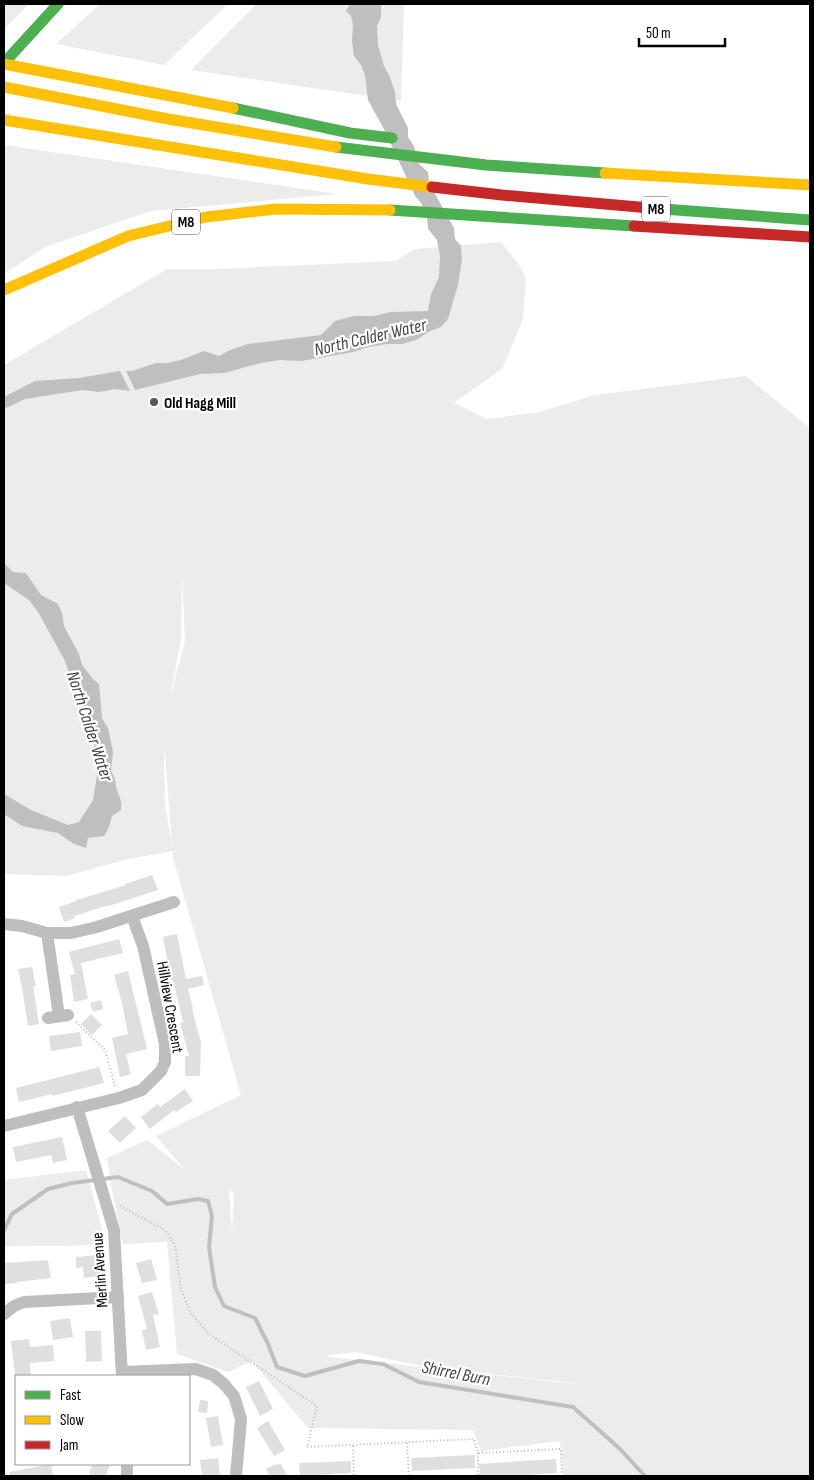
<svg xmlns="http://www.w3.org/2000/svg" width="814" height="1480" viewBox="0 0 814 1480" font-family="'Sofia Sans Condensed',sans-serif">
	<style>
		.green { fill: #ececec; fill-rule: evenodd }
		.water { fill: #bfbfbf }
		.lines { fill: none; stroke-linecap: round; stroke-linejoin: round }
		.stream { stroke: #bfbfbf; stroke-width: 4 }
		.building { fill: #dfdfdf }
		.path { stroke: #b9b9b9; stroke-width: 2; stroke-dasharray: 1 2.5; stroke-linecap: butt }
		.street { stroke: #bebebe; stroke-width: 12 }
		.fast { stroke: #4caf50; stroke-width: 11 }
		.slow { stroke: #ffc107; stroke-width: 11 }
		.jam { stroke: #c62828; stroke-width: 11 }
		.poi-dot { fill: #595959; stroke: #fff; stroke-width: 2 }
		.labels { text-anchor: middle; stroke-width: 4.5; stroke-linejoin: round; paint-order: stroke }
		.shield { fill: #fff; stroke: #4c4c4c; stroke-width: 1 }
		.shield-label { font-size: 15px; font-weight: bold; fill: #000 }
		.poi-label { font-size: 16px; font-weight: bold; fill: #000; stroke: #fff; text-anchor: start }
		.street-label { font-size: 16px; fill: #000; stroke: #fff }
		.water-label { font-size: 18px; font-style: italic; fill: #444; stroke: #fff }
	</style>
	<rect width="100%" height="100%" fill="#fff"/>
	<path class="green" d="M4 4H29L4 29Z
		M100 4H228L164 65 56 44Z
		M256 4H409L404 5 401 101 191 70Z
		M4 145 337 194 151 211 45 247 4 274Z
		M501 242 520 266 526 279 523 319 502 369 452 404 455 403 487 419 539 412 595 395 746 376 810 428V1476H563L560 1441 481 1451 473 1430 308 1428 252 1361 228 1372 177 1354 167 1242 123 1244 113 1195 107 1158 147 1140 185 1170 156 1136 241 1095 173 858V851L128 859 66 876 4 874V365L167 269H218L395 261 415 249ZM182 573 185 641 170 698 181 638ZM164 754H165L172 844 165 806ZM226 1189 234 1193 232 1232 229 1191ZM355 1352 426 1367 574 1383 576 1384 329 1357 327 1355Z
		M86 1170 103 1233 104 1243C71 1248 37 1244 4 1247V1180Z"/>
	<path class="water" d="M350 4H381V17L377 26 378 45 384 66 389 75 395 92 396 104 408 128V137L414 146 419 164 428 172 429 183 454 228 455 239 461 246 462 260 458 285 448 319 441 327 430 331 416 340 402 344H387L369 347 353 352 301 361 280 360 261 363 224 373 200 374 135 390 126 371H132L156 363H167L181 360 204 351 219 356 230 350 248 344 321 335 335 321 354 316H374L390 312 428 311 431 294 439 277 440 256 437 240 428 229 427 217 421 203 415 196 385 131 368 100 365 75 361 65 354 56 352 41 353 25 351 16 346 11Z
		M120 371 130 391 115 389 99 392 83 390 25 399 4 409V397L35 381 79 378Z
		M4 563 13 572 26 573 41 595 58 604 62 613 64 626 79 654 82 665 93 679 99 684 102 718 108 728 113 752 111 771C116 779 115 782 117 790 120 799 122 800 121 810L112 816 109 827 104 836 88 838 86 848 74 844 58 833 22 826 4 814V794L31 810 68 825 79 822 93 800 97 776 94 741 87 716 78 689 69 672 64 659 38 612 29 600 4 583Z"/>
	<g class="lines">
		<path class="stream" d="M4 1230 12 1214 48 1189 72 1183 118 1177 152 1191 167 1204 198 1199 208 1201 212 1216 209 1247 215 1287 224 1306 255 1318 268 1344 277 1367 305 1376 359 1361 383 1364 419 1382 573 1407 619 1448 645 1476"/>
	</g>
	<path class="building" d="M152 875 158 890 109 906V905L74 916 75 918 64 922 59 907 76 901V900L126 885 125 884Z
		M177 934 186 979 202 976 204 985 188 989 193 1009H192L201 1043 200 1076H185V1056H189L180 1023 183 1022 173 980H171L163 937Z
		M119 939 123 953 81 963 88 999 74 1002 70 975 75 974 69 952Z
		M32 967 36 986H33L39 1024 28 1026 22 988 18 969Z
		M128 971 147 1049 126 1054 131 1074 120 1077 112 1038 128 1034 122 1003 114 975Z
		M101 1000 103 1009 93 1012 90 1003Z
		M91 1014 102 1025 92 1035 81 1024Z
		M80 1032 82 1046 51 1051 49 1036Z
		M99 1067 104 1083 52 1096V1094L19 1102 16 1088Z
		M185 1089 193 1101 176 1112 174 1110 150 1129 141 1117 158 1104 160 1107Z
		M125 1116 136 1128 120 1143 108 1131Z
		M62 1137 67 1160 53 1163 51 1155 16 1162 13 1147Z
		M99 1255 101 1276 84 1278 83 1267 76 1268V1257Z
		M151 1259 157 1280 142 1283 136 1263Z
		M48 1260 51 1278 17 1282V1283L4 1284V1263Z
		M152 1292 159 1314 153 1315 160 1347 146 1350 142 1330 147 1329 138 1296Z
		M70 1318 73 1337 53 1340 50 1321Z
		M85 1331H101L102 1361 86 1362Z
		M29 1339 30 1347 53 1345 54 1361 30 1363 31 1376H15L11 1341Z
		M259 1381 273 1409 260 1416 246 1387Z
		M200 1400 208 1401 207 1413 198 1412Z
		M218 1416 223 1445 211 1447 206 1418Z
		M268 1421 285 1450 274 1456 257 1428Z
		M475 1455V1468L412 1471 411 1458Z
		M218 1458 220 1476H202L200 1460Z
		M556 1459 557 1473 512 1476H480L479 1464Z
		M351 1461V1473L300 1476 299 1463Z
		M51 1464 53 1476H10L9 1472Z
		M92 1464H110L106 1476H98L89 1474Z
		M281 1464 287 1476H270L266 1469 273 1465Z"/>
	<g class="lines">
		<path class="path" d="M76 1022 105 1050 115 1086
			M120 1206 165 1230 175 1245 181 1290 191 1313 209 1334 317 1406 307 1447 474 1439 478 1453 561 1449 562 1476
			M407 1443 409 1476
			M353 1446 354 1476
			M478 1453V1476"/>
		<path class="street" d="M4 924 22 926 47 933H71L97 927 174 902
			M47 933 59 1016
			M48 1018 68 1015
			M77 1107 114 1230 122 1376
			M4 1126 119 1098 142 1090 161 1071 165 1062V1044L143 946 132 916
			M4 1314 14 1306 24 1302 118 1297
			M122 1372 196 1369 213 1375 224 1384 234 1396 241 1419 236 1476
			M127 1464V1476"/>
		<path class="fast" d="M4 63 58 4
			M233 108 350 133 392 138
			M336 147 486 165 605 173
			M650 208 810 220
			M390 210 634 226"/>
		<path class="slow" d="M4 64 233 108
			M4 87 168 119 336 147
			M4 120 368 179 432 187
			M605 173 810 185
			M4 290 128 236 206 217 276 209 390 210"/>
		<path class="jam" d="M432 187 502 195 650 208
			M634 226 810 237"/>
	</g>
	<circle class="poi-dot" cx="154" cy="402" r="5"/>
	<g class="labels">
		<g class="shield">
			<rect x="642" y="196.5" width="28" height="25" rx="4"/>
			<rect x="172" y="209.5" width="28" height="25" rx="4"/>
		</g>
		<g class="shield-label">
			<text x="656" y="214">M8</text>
			<text x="186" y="227">M8</text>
		</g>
		<g class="poi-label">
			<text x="164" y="408">Old Hagg Mill</text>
		</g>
		<g class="street-label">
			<text transform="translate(171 1007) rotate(80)" y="6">Hillview Crescent</text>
			<text transform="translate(99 1270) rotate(-94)" y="6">Merlin Avenue</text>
		</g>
		<g class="water-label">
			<text transform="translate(370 337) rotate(-13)" y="6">North Calder Water</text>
			<text transform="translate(90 726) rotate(72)" y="6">North Calder Water</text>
			<text transform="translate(456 1373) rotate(11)" y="6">Shirrel Burn</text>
		</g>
	</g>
	<rect width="814" height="1480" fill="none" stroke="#000000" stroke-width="10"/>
	<rect x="15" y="1375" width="175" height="90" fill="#ffffff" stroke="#999999"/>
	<rect x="25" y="1391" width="25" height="8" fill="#4caf50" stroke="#999999"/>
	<text x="60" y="1400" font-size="15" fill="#000000">Fast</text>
	<rect x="25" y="1416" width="25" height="8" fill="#ffc107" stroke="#999999"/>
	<text x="60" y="1425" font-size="15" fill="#000000">Slow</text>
	<rect x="25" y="1441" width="25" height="8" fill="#c62828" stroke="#999999"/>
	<text x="60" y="1450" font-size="15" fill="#000000">Jam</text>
	<path d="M639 38v8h86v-8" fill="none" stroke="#000000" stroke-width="2.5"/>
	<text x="646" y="38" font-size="15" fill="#000000" stroke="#ffffff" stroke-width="4" paint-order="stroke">50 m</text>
</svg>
